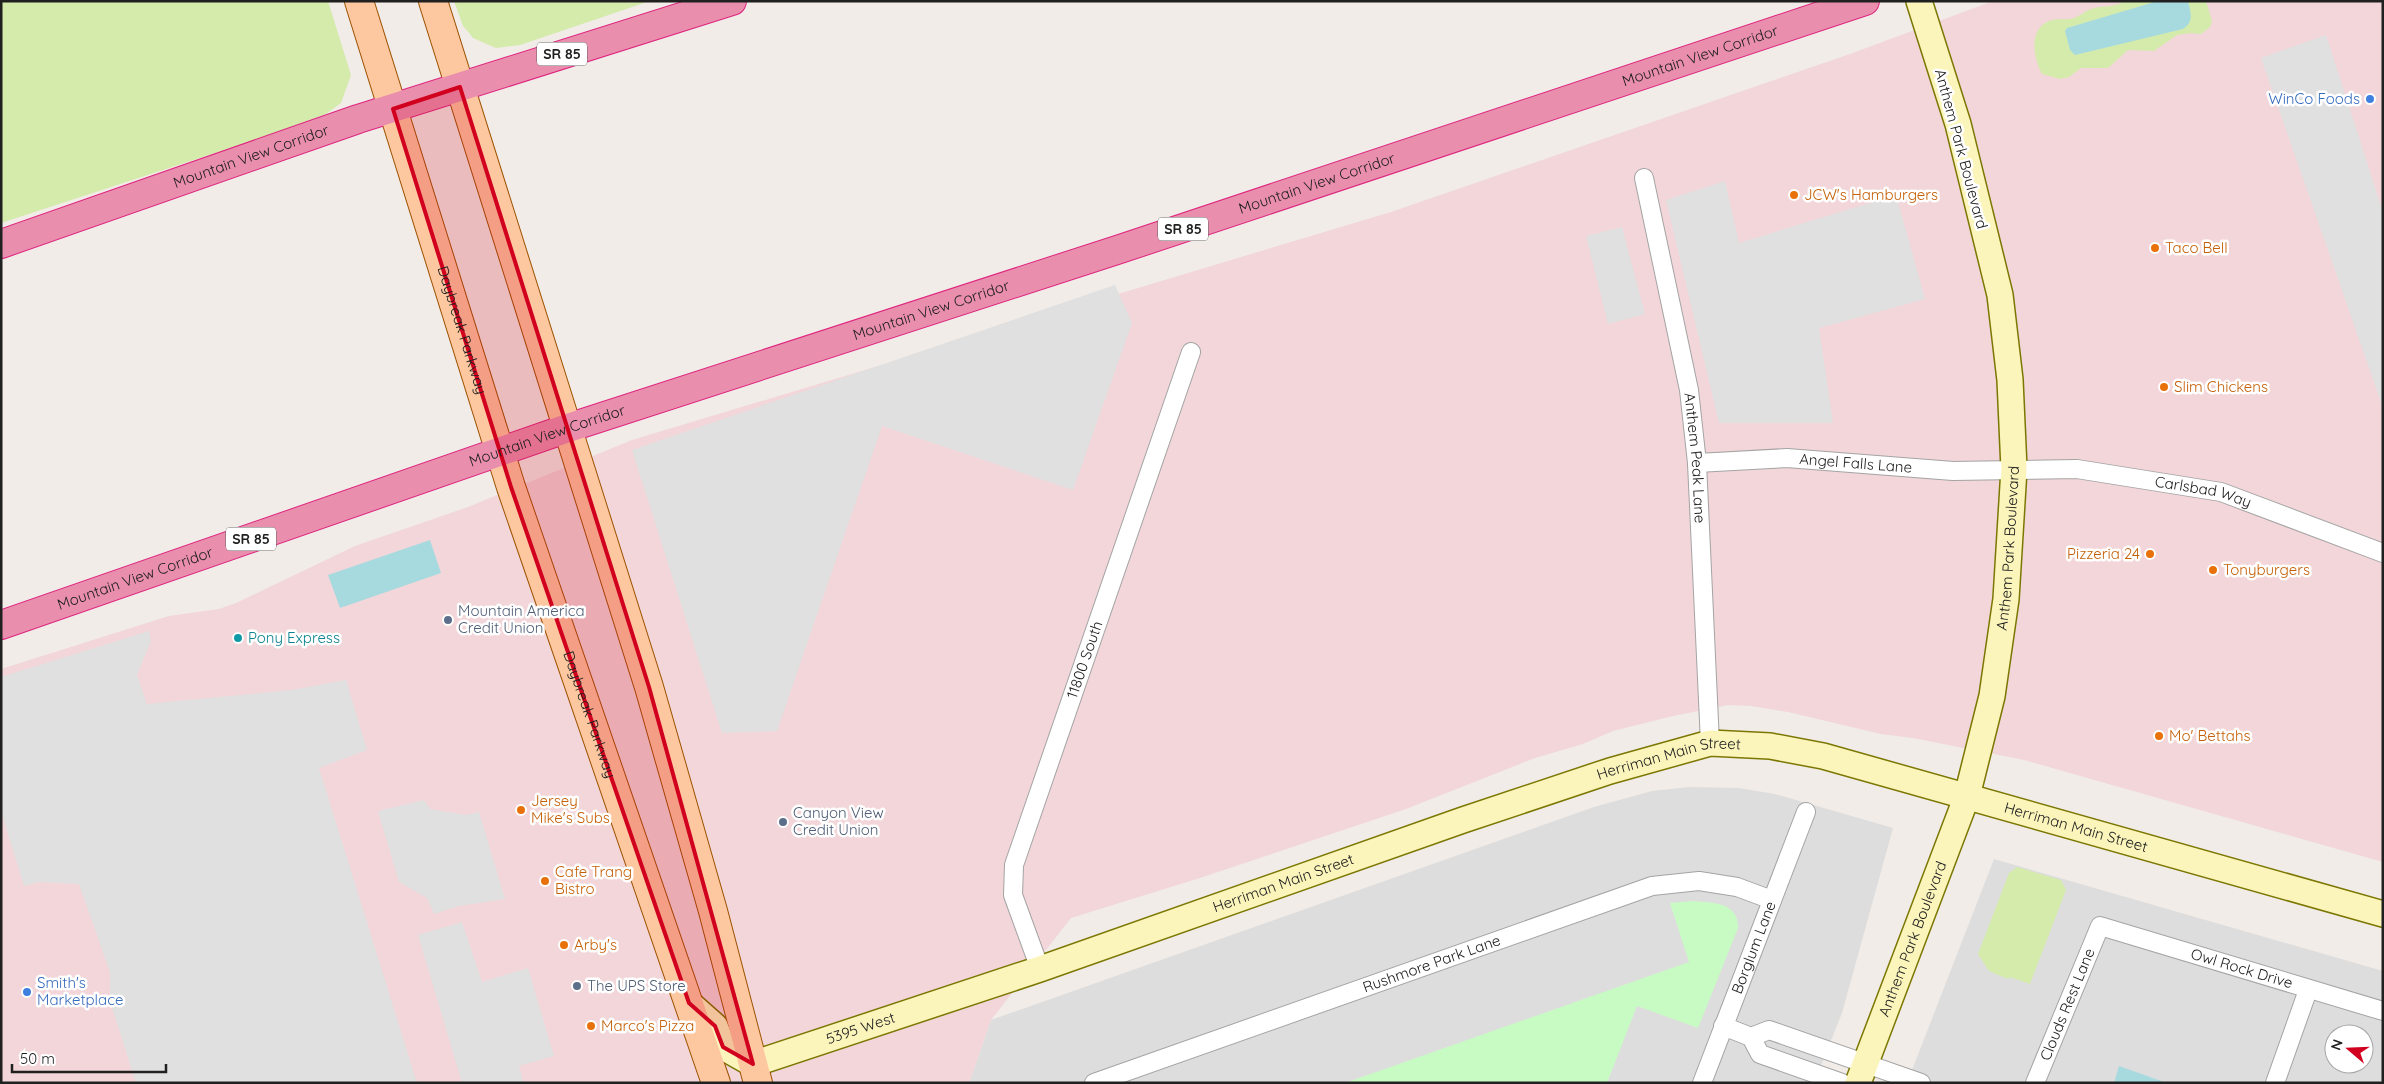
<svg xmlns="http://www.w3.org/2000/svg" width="2384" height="1084" viewBox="0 0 2384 1084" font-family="Quicksand,sans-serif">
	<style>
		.residential { fill: #dedddd; fill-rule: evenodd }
		.commercial { fill: #f2d6d9 }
		.grass { fill: #d4ebac }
		.park { fill: #c8fbc4 }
		.parking { fill: #e0e0e0 }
		.water { fill: #a7dadf }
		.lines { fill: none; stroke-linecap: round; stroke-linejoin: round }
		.street-casing { stroke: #a4a4a4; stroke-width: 20 }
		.secondary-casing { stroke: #7c7703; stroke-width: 28 }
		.primary-casing { stroke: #9d5200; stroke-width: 30 }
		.highway-casing { stroke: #de247f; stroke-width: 30 }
		.street { stroke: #fff; stroke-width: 18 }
		.secondary { stroke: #fbf5bb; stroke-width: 25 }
		.primary { stroke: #fdc79f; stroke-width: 28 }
		.highway { stroke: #e98eac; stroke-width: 28 }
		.marked { fill: #d1001e; fill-opacity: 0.2; stroke: #d1001e; stroke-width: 4; stroke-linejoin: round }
		.shop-dot { fill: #3f7fe0; stroke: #fff; stroke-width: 2 }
		.food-dot { fill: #e8710a; stroke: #fff; stroke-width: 2 }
		.service-dot { fill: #5c6f8a; stroke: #fff; stroke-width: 2 }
		.culture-dot { fill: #0f9aa8; stroke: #fff; stroke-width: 2 }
		.labels { text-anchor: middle; stroke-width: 5; stroke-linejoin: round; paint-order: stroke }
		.shield { fill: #fff; stroke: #636363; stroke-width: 1 }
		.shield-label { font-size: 14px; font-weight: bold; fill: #202020 }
		.street-label { font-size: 15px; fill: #202020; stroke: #fff }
		.shop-label { font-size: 15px; fill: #366cbe; stroke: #fff; text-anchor: end }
		.food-label { font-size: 15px; fill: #c56008; stroke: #fff; text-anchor: start }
		.service-label { font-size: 15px; fill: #4e5e75; stroke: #fff; text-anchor: start }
		.culture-label { font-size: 15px; fill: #0d838f; stroke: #fff; text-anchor: start }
	</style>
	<rect width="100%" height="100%" fill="#f1ece7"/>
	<path class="residential" d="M1689 787 1739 788 1775 794 1893 828 1842 1013 1814 1083H969L991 1020 1594 807 1652 791Z
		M1994 859 2383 971V1083H1907ZM2334 1034H2364V1064H2334Z"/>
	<path class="commercial" d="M1993 1H2383V862L2024 760 1913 738 1881 734 1788 712 1751 706 1728 705 1673 716 1613 731 1583 744 1535 758 1406 809 1200 878 1071 918 991 1020 969 1083H1V669L169 616 219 609 236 603 355 546 468 507 632 440 1391 212 1850 54Z"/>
	<path class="grass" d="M1 1H328L351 75 341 103 326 114 255 140 1 223Z
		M454 1H650L520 45 496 48 473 38 470 34 463 26Z
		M2125 1H2206L2212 21 2210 27 2201 34 2190 33 2177 35 2154 51 2128 50 2108 68H2081L2069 77 2060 79 2042 74C2034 59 2028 32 2047 22 2056 17 2065 21 2074 18 2080 16 2085 11 2091 9 2103 5 2113 8 2125 1Z
		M2017 867 2061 880 2066 890 2030 984 2010 977 2008 979 1989 971 1978 954 2009 873Z"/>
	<path class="park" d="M1693 901C1713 903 1739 902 1738 928L1698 1028 1637 1006 1607 1083H1345L1689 962 1670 903Z"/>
	<path class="parking" d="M2326 35 2383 212V408L2261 58Z
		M1725 181 1739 243 1896 195 1925 299 1819 328 1833 423H1719L1666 200Z
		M1622 227 1645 314 1608 324 1586 236Z
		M1115 285 1132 323 1073 490 882 426 777 731 722 733 632 450Z
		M149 631 151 641 137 675 147 704 292 690 346 680 367 750 319 768 417 1083H136L110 1001V972L79 884 39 882 24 886 1 811V677Z
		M424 800 430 809 466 815 479 812 505 899 459 906 434 914 427 898 399 882 378 811Z
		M462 922 482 982 528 968 554 1056 519 1066 523 1082 462 1083 418 935Z"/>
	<path class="water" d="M2158 1H2188C2191 13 2194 22 2183 29L2075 55 2070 50 2065 31 2067 28Z
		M430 540 441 573 340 608 328 575Z
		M2119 1066 2164 1082V1083H2114Z"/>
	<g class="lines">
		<g class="street-casing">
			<g id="street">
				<path id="s1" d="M1644 178 1689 390 1697 463 1710 743"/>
				<path id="s2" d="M1697 463 1787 458 1953 471 2077 469 2221 492 2383 553"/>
				<path id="s3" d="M1040 969 1013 895 1014 865 1191 352"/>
				<path d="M1723 1026 1751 1037 1760 1054 1842 1083"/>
				<path d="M1751 1037 1769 1030 1921 1083"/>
				<path id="s4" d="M1094 1083 1652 886 1699 881 1737 887 1772 900"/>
				<path id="s5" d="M1702 1083 1806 812"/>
				<path id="s6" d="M2035 1083 2100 926 2383 1011"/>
				<path d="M2275 1083 2308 990"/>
			</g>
		</g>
		<g class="secondary-casing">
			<g id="secondary">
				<path id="s7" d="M689 1003 715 1026 723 1047 753 1064 1040 969 1463 820 1610 771 1710 743 1770 746 1823 756 2383 914"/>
				<path id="s8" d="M1858 1083 1967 796 1992 696 2006 599 2014 469 2010 380 2000 295 1958 124 1919 1"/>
			</g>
		</g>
		<g class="primary-casing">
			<g id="primary">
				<path id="s9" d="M359 1 511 487 716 1083"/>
				<path d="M433 1 649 687 713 911 758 1083"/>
			</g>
		</g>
		<g class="highway-casing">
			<g id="highway">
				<path id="s10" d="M1 244 358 119 732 1"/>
				<path id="s11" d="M1 625 568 428 1117 250 1865 1"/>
			</g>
		</g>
		<use href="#street" class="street"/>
		<use href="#secondary" class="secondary"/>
		<use href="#primary" class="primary"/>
		<use href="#highway" class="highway"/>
	</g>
	<path class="marked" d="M460 87 649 687 753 1064 723 1047 715 1026 689 1003 511 487 393 109Z"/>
	<g class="shop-dot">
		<circle cx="2370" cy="99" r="5"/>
		<circle cx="27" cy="992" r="5"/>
	</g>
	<g class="food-dot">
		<circle cx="1794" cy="195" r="5"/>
		<circle cx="2155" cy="248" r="5"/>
		<circle cx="2164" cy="387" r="5"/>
		<circle cx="2150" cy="554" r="5"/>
		<circle cx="2213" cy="570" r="5"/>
		<circle cx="2159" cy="736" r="5"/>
		<circle cx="521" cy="810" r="5"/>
		<circle cx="545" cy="881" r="5"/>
		<circle cx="564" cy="945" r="5"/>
		<circle cx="591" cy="1026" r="5"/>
	</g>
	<g class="service-dot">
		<circle cx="448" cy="620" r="5"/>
		<circle cx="783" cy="822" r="5"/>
		<circle cx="577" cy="986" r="5"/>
	</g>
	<circle class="culture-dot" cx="238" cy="638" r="5"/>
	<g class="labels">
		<g class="shield">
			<rect x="537" y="42.5" width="50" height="23" rx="4"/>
			<rect x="1158" y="217.5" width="50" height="23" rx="4"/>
			<rect x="226" y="527.5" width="50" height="23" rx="4"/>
		</g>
		<g class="shield-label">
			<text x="562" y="59">SR 85</text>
			<text x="1183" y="234">SR 85</text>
			<text x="251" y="544">SR 85</text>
		</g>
		<g class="street-label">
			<text dy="5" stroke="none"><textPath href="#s11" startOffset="1792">Mountain View Corridor</textPath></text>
			<text transform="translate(1961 149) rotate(75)" y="5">Anthem Park Boulevard</text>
			<text dy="5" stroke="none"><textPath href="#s10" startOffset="265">Mountain View Corridor</textPath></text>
			<text dy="5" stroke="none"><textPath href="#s11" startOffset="1388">Mountain View Corridor</textPath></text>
			<text dy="5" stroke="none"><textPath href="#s11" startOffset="982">Mountain View Corridor</textPath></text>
			<text dy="5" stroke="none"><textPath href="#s9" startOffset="345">Daybreak Parkway</textPath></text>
			<text dy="5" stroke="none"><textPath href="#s11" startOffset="578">Mountain View Corridor</textPath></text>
			<text dy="5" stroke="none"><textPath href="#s1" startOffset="285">Anthem Peak Lane</textPath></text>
			<text dy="5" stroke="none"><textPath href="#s2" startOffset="159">Angel Falls Lane</textPath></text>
			<text dy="5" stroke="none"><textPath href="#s2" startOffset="509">Carlsbad Way</textPath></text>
			<text dy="5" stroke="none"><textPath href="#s8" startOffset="559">Anthem Park Boulevard</textPath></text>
			<text dy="5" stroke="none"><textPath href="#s11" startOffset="142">Mountain View Corridor</textPath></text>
			<text dy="5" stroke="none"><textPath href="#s3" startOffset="326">11800 South</textPath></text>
			<text dy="5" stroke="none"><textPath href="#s9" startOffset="750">Daybreak Parkway</textPath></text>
			<text dy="5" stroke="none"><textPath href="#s7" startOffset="1058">Herriman Main Street</textPath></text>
			<text dy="5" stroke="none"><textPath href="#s7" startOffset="1478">Herriman Main Street</textPath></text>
			<text dy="5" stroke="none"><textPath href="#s7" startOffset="652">Herriman Main Street</textPath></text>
			<text dy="5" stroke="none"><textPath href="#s8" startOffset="154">Anthem Park Boulevard</textPath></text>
			<text dy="5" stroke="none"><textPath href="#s5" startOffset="145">Borglum Lane</textPath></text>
			<text dy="5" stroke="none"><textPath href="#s4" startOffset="358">Rushmore Park Lane</textPath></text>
			<text dy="5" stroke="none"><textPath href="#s6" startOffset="318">Owl Rock Drive</textPath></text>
			<text dy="5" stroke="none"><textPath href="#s6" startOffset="85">Clouds Rest Lane</textPath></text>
			<text dy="5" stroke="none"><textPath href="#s7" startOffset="205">5395 West</textPath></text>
		</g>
		<g class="shop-label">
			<text x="2360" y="104">WinCo Foods</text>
			<text x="37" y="988" text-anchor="start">Smith's<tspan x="37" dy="17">Marketplace</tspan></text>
		</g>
		<g class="food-label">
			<text x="1804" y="200">JCW's Hamburgers</text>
			<text x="2165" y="253">Taco Bell</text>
			<text x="2174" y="392">Slim Chickens</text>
			<text x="2140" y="559" text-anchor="end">Pizzeria 24</text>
			<text x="2223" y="575">Tonyburgers</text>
			<text x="2169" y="741">Mo' Bettahs</text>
			<text x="531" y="806">Jersey<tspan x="531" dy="17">Mike's Subs</tspan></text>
			<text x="555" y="877">Cafe Trang<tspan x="555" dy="17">Bistro</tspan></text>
			<text x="574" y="950">Arby's</text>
			<text x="601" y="1031">Marco's Pizza</text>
		</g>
		<g class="service-label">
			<text x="458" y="616">Mountain America<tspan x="458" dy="17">Credit Union</tspan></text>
			<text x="793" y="818">Canyon View<tspan x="793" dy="17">Credit Union</tspan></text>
			<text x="587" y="991">The UPS Store</text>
		</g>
		<g class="culture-label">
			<text x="248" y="643">Pony Express</text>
		</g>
	</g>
	<rect width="2384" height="1084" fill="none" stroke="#202020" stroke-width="5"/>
	<g transform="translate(2349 1049) rotate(289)"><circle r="24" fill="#ffffff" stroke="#a6a6a6"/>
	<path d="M0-4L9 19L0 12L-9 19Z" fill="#d1001e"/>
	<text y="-8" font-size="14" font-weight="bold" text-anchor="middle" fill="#202020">N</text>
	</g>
	<path d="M12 1064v8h154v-8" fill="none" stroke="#202020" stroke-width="2.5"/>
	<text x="20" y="1064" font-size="15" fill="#202020" stroke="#ffffff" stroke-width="4" paint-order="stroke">50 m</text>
</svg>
